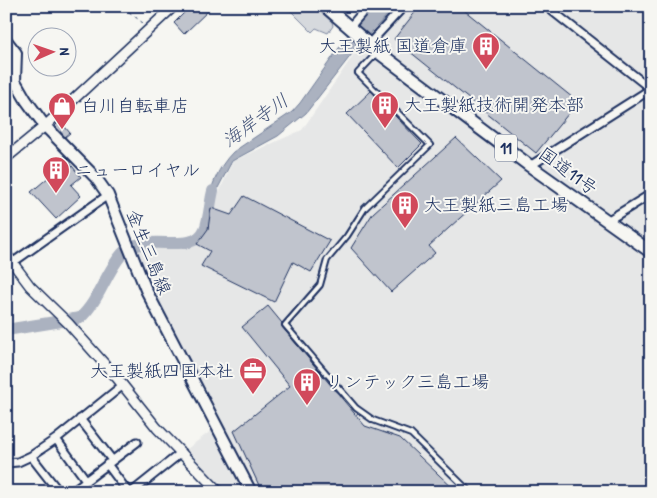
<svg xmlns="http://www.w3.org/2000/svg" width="657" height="498" viewBox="0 0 657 498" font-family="'Patrick Hand','Klee One',sans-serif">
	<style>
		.built { fill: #e6e7e7 }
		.green { fill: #d6d9dd; stroke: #78849e }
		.water { fill: #abb2c0; stroke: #717e99 }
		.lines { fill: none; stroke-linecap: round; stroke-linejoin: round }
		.river { stroke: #abb2c0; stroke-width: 12 }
		.building { fill: #c0c4cd; stroke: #1b2f5e }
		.service-casing { stroke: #1b2f5e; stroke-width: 8 }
		.minor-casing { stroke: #1b2f5e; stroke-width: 11 }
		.tertiary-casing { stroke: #1b2f5e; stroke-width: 12 }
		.secondary-casing { stroke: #1b2f5e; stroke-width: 14 }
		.trunk-casing { stroke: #1b2f5e; stroke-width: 15 }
		.path { stroke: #1b2f5e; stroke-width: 1; stroke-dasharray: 4 4; stroke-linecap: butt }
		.service { stroke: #f6f6f2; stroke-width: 4 }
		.minor { stroke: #f6f6f2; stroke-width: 7 }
		.tertiary { stroke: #f6f6f2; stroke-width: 9 }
		.secondary { stroke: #f6f6f2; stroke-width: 10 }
		.trunk { stroke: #f6f6f2; stroke-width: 11 }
		.labels { text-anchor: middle; stroke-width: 4; stroke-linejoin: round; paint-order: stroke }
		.shield { fill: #f6f6f2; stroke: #5d6b8a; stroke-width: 1 }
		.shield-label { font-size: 16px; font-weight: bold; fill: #1b2f5e }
		.poi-label { font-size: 18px; fill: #1b2f5e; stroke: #f6f6f2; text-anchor: start }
		.street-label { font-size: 18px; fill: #1b2f5e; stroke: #f6f6f2 }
		.water-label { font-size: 19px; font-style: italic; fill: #46567b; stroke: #f6f6f2 }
	</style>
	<rect width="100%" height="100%" fill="#f6f6f2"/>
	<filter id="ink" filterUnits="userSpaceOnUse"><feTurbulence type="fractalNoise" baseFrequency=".02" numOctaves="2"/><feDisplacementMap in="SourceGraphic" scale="10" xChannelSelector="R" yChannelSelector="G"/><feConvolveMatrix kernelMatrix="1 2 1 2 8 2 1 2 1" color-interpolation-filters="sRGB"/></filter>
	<g filter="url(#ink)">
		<path class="built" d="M397 6H646L651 10V492H225L187 449 220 424 134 250 195 246 233 161 302 130 359 47Z"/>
		<path class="green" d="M283 6H314L332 22 333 26 328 33 316 28 312 32 291 11 285 9Z"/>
		<path class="water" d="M372 6H396L359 45 306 113 278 136 232 161 218 188 214 207H207C211 186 218 167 233 152L292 112 300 103 356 24Z"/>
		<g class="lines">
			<path class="river" d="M6 330 80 318C99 301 106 272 122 254 144 229 193 258 205 229 209 220 210 202 213 191"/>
		</g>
		<path class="building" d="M191 6H207L210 9 184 34 174 23Z
			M420 6H459L578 102 536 153 394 39Z
			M371 91 422 144 398 168 347 114Z
			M60 121 70 133 65 137 55 126Z
			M456 138 501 181 429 246 435 253 391 292 351 248 373 213Z
			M68 161 81 177 71 185 81 196 56 219 31 192Z
			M244 196 330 241 311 272 293 262 274 302 201 266 210 251 197 244 208 229 211 208 231 215Z
			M268 306 282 323V327L365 426 400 438 457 492H262L234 431 290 386 242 327Z"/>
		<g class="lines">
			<g class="service-casing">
				<path id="service" d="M376 54 358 73 430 145 365 208 347 236 327 260 320 285 285 325 356 408 373 420 411 434 470 492"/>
			</g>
			<g class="minor-casing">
				<path id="minor" d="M546 6 651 89
					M349 28 368 6
					M368 45 404 6
					M530 166 651 89
					M607 221 651 194
					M12 263 108 195
					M80 419 112 460
					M56 439 86 480
					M31 456 59 492
					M6 463 18 462 31 456 56 439 123 385
					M107 464 128 492
					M71 492 137 442
					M132 492 182 452"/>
			</g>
			<g class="tertiary-casing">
				<path id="tertiary" d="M6 158 45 126 174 6
					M6 254 30 286 68 323 117 378 157 428 219 492"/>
			</g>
			<g class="secondary-casing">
				<path id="secondary" d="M6 40 16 53 15 81 26 100 45 126 96 178 108 195 146 290 251 492"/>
			</g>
			<g class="trunk-casing">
				<path id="trunk" d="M325 6 378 52 530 166 651 252"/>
			</g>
			<path class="path" d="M122 6 144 24"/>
			<use href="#service" class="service"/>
			<use href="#minor" class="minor"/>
			<use href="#tertiary" class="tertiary"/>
			<use href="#secondary" class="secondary"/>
			<use href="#trunk" class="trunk"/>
		</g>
	</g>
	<defs>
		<g id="building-pin" transform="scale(1.4375)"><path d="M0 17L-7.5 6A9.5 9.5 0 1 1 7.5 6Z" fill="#d1495b" stroke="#f6f6f2"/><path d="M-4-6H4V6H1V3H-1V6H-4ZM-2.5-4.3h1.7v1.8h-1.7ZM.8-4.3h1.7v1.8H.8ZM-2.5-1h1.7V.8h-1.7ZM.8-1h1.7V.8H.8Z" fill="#fff"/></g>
		<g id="shop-pin" transform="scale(1.4375)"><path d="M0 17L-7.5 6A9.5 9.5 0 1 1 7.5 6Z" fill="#d1495b" stroke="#f6f6f2"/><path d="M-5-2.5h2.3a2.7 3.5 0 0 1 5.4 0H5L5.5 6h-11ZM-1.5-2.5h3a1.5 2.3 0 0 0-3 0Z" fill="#fff"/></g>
		<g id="office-pin" transform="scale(1.4375)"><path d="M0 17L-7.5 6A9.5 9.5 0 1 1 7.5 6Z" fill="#d1495b" stroke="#f6f6f2"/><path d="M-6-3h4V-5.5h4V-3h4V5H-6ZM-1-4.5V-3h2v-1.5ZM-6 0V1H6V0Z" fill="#fff"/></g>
	</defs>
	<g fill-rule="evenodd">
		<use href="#building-pin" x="486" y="46"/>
		<use href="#building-pin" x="385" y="105"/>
		<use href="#shop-pin" x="62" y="106"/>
		<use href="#building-pin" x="56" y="170"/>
		<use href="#building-pin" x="405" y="205"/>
		<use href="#office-pin" x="253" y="371"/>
		<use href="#building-pin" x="307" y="382"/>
	</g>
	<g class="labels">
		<rect class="shield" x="495" y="134.5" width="22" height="27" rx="4"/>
		<g class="shield-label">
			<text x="506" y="154">11</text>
		</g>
		<g class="poi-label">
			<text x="467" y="52" text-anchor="end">大王製紙 国道倉庫</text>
			<text x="404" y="111">大王製紙技術開発本部</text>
			<text x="81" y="112">白川自転車店</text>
			<text x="75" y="176">ニューロイヤル</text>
			<text x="424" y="211">大王製紙三島工場</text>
			<text x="234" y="377" text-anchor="end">大王製紙四国本社</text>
			<text x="326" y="388">リンテック三島工場</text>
		</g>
		<g class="street-label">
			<text transform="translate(568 171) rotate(36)" y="6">国道11号</text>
			<text transform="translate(149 252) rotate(68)" y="6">金生三島線</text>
		</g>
		<g class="water-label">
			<text transform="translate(255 120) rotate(-36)" y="7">海岸寺川</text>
		</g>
	</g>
	<rect width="657" height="498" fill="none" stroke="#f6f6f2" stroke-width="25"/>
	<rect x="12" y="12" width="632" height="473" fill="none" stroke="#1b2f5e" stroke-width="2" filter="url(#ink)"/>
	<g transform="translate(52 52) rotate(88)"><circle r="24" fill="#f6f6f2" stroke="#9ea6b7"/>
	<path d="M0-4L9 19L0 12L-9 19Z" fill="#d1495b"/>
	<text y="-8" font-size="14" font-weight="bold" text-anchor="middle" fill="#1b2f5e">N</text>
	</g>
</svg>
